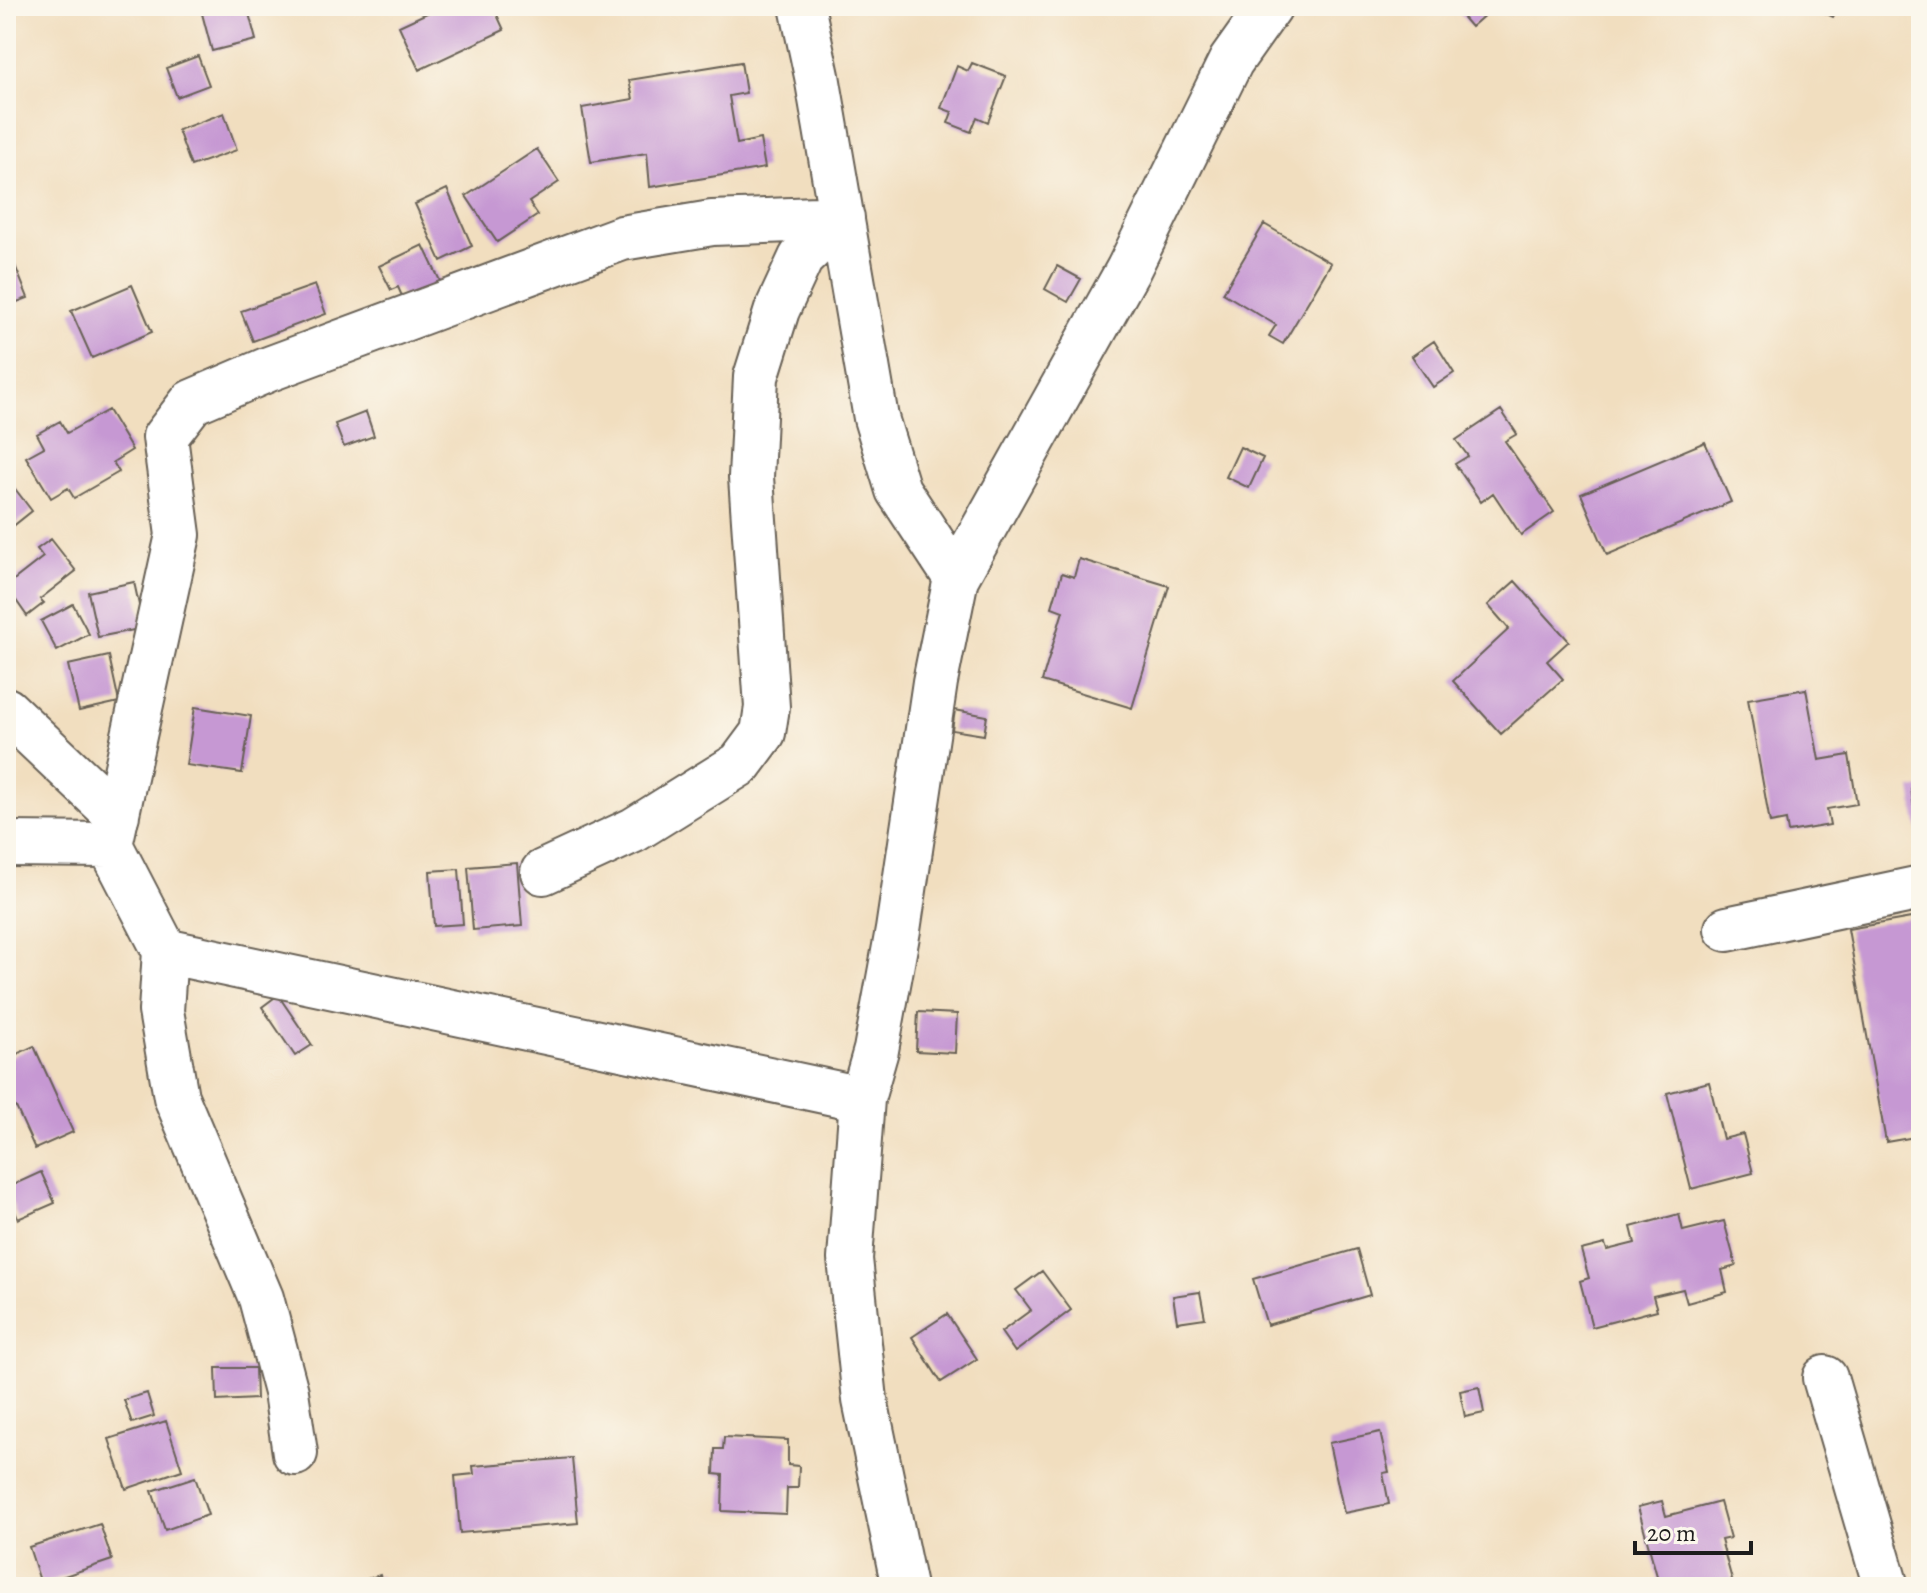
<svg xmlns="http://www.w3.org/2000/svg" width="1927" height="1593" viewBox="0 0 1927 1593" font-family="Alegreya,serif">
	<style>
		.building { fill: #c698d3 }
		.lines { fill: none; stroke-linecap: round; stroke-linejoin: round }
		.minor-casing { stroke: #676055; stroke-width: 48 }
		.minor { stroke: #fff; stroke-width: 44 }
	</style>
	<rect width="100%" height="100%" fill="#fbf7ec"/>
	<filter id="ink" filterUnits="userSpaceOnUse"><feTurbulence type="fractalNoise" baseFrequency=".0125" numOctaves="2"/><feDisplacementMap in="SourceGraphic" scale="16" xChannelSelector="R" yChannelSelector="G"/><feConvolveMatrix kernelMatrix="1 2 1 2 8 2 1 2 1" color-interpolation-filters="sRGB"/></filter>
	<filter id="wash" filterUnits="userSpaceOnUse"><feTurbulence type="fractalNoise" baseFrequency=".006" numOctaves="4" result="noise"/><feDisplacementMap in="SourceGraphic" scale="32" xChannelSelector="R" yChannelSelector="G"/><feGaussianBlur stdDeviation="1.8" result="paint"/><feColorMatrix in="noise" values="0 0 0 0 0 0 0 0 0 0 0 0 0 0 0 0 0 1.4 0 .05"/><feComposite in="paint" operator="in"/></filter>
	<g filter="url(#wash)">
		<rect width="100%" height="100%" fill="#f1debf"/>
		<g id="blocks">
			<path class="building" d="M200 6H247L256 40 212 51Z
				M442 6H493L504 30 419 70 399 26Z
				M1453 6H1495L1471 27Z
				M1811 6H1839L1833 17Z
				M198 56 209 85 177 97 166 68Z
				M741 62 746 93 729 96 737 144 760 139 765 168 650 187 647 153 591 162 582 108 633 99 629 80Z
				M972 63 1006 76 988 122 977 117 971 132 948 123 952 112 941 108 957 66 968 71Z
				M224 113 237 150 191 166 178 130Z
				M537 149 559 182 529 202 538 215 497 242 466 196Z
				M447 189 472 246 441 261 415 204Z
				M1264 224 1331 263 1283 344 1269 336 1276 325 1223 293Z
				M6 243 28 298 6 306Z
				M423 245 442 285 405 303 398 287 391 290 379 266Z
				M1057 266 1081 279 1068 302 1045 289Z
				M132 285 152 332 92 358 71 311Z
				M315 285 326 314 253 341 241 311Z
				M1434 341 1454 373 1433 387 1412 356Z
				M108 410 132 450 113 462 119 472 74 498 68 488 51 498 26 457 44 447 37 434 60 421 67 433Z
				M1501 410 1517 434 1505 441 1554 512 1521 535 1493 493 1481 502 1455 464 1468 456 1456 440Z
				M366 412 374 436 344 447 335 424Z
				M1705 442 1731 502 1607 555 1581 494Z
				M1240 447 1263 458 1249 488 1226 477Z
				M6 477 32 511 12 527 6 520Z
				M51 539 76 571 40 599 44 603 27 616 6 586 43 557 37 549Z
				M1079 559 1169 586 1132 708 1042 681 1063 611 1052 607 1062 573 1074 577Z
				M1515 581 1569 641 1547 661 1563 679 1501 734 1453 681 1509 629 1488 605Z
				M134 582 144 628 98 637 88 592Z
				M73 604 89 634 57 651 41 621Z
				M109 656 119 702 79 711 68 665Z
				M1806 689 1819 760 1849 755 1857 804 1827 809 1830 825 1788 832 1786 820 1770 823 1748 699Z
				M195 707 251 716 242 773 186 765Z
				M955 710 987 716 984 735 952 730Z
				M1921 787V837H1919L1911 789Z
				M517 863 522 926 473 930 468 867Z
				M459 869 463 924 434 926 430 871Z
				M1917 917 1921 939V1136L1886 1142 1848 929Z
				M278 995 312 1045 295 1056 262 1007Z
				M918 1012 957 1014 955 1053 916 1051Z
				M34 1046 73 1132 35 1149 16 1107 6 1112V1059Z
				M1709 1082 1723 1139 1743 1134 1753 1173 1691 1189 1667 1093Z
				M41 1172 55 1203 18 1219 6 1188Z
				M1679 1214 1683 1231 1724 1221 1736 1266 1722 1270 1727 1292 1687 1303 1683 1289 1653 1296 1657 1310 1592 1327 1580 1281 1589 1278 1581 1250 1605 1244 1607 1250 1635 1243 1631 1227Z
				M1357 1249 1370 1295 1267 1325 1253 1279Z
				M1042 1271 1071 1310 1015 1352 1001 1332 1031 1310 1016 1290Z
				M1200 1292 1205 1318 1177 1322 1173 1296Z
				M947 1314 977 1359 941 1382 912 1337Z
				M216 1368H255L256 1399 217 1401Z
				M1479 1387 1484 1413 1465 1417 1460 1391Z
				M147 1393 154 1416 132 1423 124 1400Z
				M166 1421 182 1470 126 1489 109 1439Z
				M1380 1432 1389 1472 1383 1473 1389 1504 1344 1513 1329 1443Z
				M724 1437 788 1440V1465L799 1466 798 1488H787L786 1514 722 1511 723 1475 714 1474 715 1449H723Z
				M572 1458 578 1523 460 1533 455 1476 474 1474 473 1466Z
				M195 1477 208 1515 165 1530 152 1491Z
				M1662 1501 1666 1516 1720 1502 1730 1538 1721 1540 1734 1587H1660L1638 1507Z
				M100 1524 112 1560 41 1584 29 1547Z
				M380 1575 384 1587H352L351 1584Z"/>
		</g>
	</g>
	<g filter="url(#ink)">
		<use href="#blocks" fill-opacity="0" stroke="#676055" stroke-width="2"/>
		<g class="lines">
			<g class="minor-casing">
				<path id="minor" d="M802 6 817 76 876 418 898 490 956 578
					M6 710 117 815
					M6 844 110 845 178 535 165 437 192 402 269 369 622 238 712 223 842 218
					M110 845 165 951
					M543 872 634 830 740 764 763 733 767 707 751 477 756 377 777 310 801 258 842 218
					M1727 929 1921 888
					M1825 1378 1886 1587
					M295 1453 286 1392 261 1298 176 1097 161 1011 165 951 862 1099
					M904 1587 865 1400 850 1259 862 1099 876 1050 898 930 935 682 956 578 1128 270 1231 61 1270 6"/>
			</g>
			<use href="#minor" class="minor"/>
		</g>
	</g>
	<rect width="1927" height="1593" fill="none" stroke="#fbf7ec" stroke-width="32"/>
	<path d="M1635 1541v12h116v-12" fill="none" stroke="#1c1c1c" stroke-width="4"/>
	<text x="1647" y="1541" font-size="24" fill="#1c1c1c" stroke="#fbf7ec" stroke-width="6" paint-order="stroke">20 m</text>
</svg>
